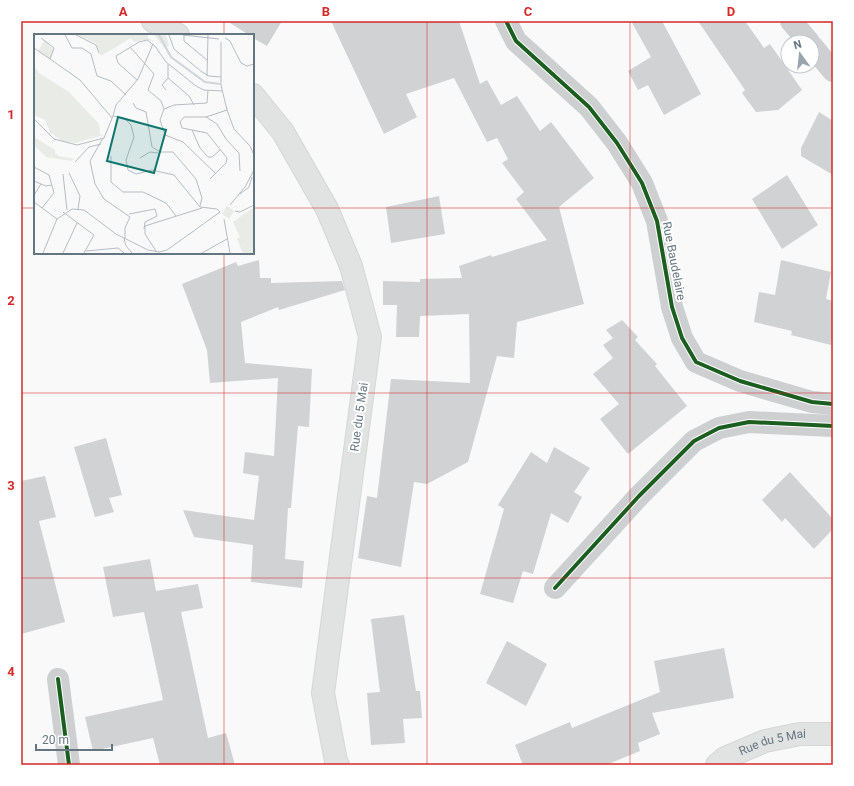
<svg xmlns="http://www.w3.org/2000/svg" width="854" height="786" viewBox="0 0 854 786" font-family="Roboto,sans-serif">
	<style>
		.building { fill: #d0d2d3 }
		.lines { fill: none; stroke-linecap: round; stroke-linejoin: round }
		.major-casing { stroke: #d5d6d7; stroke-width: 24 }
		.minor { stroke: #cecfd0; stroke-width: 22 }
		.major { stroke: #e1e2e2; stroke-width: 22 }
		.cycleway-casing { stroke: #fff; stroke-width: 6 }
		.cycleway { stroke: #1b5e20; stroke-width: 4 }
		.grid { fill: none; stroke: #d62828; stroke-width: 1; stroke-opacity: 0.55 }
		.labels { text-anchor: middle; stroke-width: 4; stroke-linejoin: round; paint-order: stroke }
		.street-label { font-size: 12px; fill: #657683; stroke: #fff }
		.inset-river { fill: none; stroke: #ced6d9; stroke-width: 2 }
		.inset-road { fill: none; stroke: #b5bdc3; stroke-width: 1 }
		.view { fill: #0f766e; fill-opacity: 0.15; stroke: #0f766e; stroke-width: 2 }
		.inset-edge { fill: none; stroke: #657683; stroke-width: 2 }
		.neatline { fill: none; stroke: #d62828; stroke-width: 1.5 }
		.grid-label { font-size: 13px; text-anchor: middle; font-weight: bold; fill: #d62828 }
	</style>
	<rect width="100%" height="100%" fill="#f9f9f9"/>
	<path class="building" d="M227 21H282L267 46 253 38V35H249Z
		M331 21H459L480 84 487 80 501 105 517 96 540 131 551 122 594 178 559 207 584 304 517 322 514 358 497 356 468 462 427 484 414 482 401 567 358 558 367 496 377 498 391 379 470 383 469 314 420 316 419 337H396L397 305H383V281L420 282V279L462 278 459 266 491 255 492 257 547 240 516 199 524 192 502 163 508 159 497 138 487 142 454 78 406 94 417 117 384 134Z
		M631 21H662L701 94 664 115 648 85 638 90 628 71 651 57Z
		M698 21H745L764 48 770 44 802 90 778 110 756 112 742 93 745 90Z
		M819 112 833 121V175L801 156V148Z
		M787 175 818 225 782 249 752 199Z
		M439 196 445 234 391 243 386 207Z
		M259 260 260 278H271V283L342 281 345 290 279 310 278 307 241 322 245 363 312 369 309 427 298 426 291 508H288L285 559 304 561 302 588 251 582 253 545 194 537 183 510 254 520 259 476 243 473 245 452 274 456 278 378 210 383 207 350 182 284 236 262 238 266Z
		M781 260 831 272 826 299 833 301V333L831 345 791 335 792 331 754 322 759 292 775 295Z
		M622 320 638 337 635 340 657 364 655 366 687 406 628 454 600 419 619 404 593 374 613 358 603 345 613 338 606 330Z
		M106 438 122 495 109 498 114 512 95 517 74 447Z
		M554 447 590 468 574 492 582 497 568 523 551 513 533 574 523 571 513 603 480 594 504 509 498 505 531 452 547 463Z
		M790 472 833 519V529L814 549 785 518 782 522 762 500Z
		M45 476 56 517 39 521 65 622 21 634V481Z
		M150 559 156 591 198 584 203 608 181 612 208 738 226 733 235 765H160L153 738 93 751 85 717 163 700 144 612 113 617 103 567Z
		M404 615 416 691H420L422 718 403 719 405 743 371 745 367 693 380 692 371 619Z
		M507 641 547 664 526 706 486 683Z
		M724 648 734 698 652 713 660 734 638 743 640 751 606 765H523L515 745 570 722 572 728 660 692 654 661Z"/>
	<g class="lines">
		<g class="major-casing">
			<g id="major">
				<path d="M153 21 178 35"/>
				<path d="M253 95 283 132 327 209 351 266 370 337 323 693 336 761 338 765"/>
				<path id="s1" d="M717 765 725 758 765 741 800 734H833"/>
			</g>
		</g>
		<path class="minor" d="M506 21 516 41 589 107 617 143 642 183 657 221 672 307 682 338 696 362 740 381 812 402 833 404
			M791 21 809 42
			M812 46 833 71
			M555 588 639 496 694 441 719 428 749 422 833 426
			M58 679 69 765"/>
		<use href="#major" class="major"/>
		<g class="cycleway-casing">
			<path id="cycleway" d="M506 21 516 41 589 107 617 143 642 183 657 221 672 307 682 338 696 362 740 381 812 402 833 404
				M555 588 639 496 694 441 719 428 749 422 833 426
				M58 679 69 765"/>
		</g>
		<use href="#cycleway" class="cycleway"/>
	</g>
	<path class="grid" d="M224 21V35M427 21V765M630 21V765M21 208H35M253 208H833M224 253V765M21 393H833M21 578H833"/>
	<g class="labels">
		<g class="street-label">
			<text transform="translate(674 261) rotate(79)" y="4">Rue Baudelaire</text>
			<text transform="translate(359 417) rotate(-82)" y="4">Rue du 5 Mai</text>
			<text dy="4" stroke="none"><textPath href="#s1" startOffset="61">Rue du 5 Mai</textPath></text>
		</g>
	</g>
	<g transform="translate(34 34)">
		<rect width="220" height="220" fill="#f9f9f9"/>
		<path d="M43 1H114V4L120 7 109 6 100 8 97 4 67 22 62 9ZM120 1H132L135 11 133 13 131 14ZM11 6 20 17 16 25 4 17ZM0 32 5 39 35 58 65 90 66 100 70 101 41 109 28 107 16 98 11 86 0 81ZM0 103 21 116V119L25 122 41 125 37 127 12 123 0 111ZM193 172 200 177 195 185 188 180ZM220 173V219H209L203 205 206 203 199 188Z" fill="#e8ebe6"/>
		<path class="inset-river" d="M125 1 137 23 171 48 186 50"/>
		<path class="inset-road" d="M31 1 38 14H48L57 20 63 42 77 47 92 61M42 1 62 11 65 19M135 1 140 15 168 38 175 42 187 43M149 1 185 5M150 1V7L173 26M191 4 196 7 207 29 213 32 220 30M187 8V51L193 76 200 95 216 112 220 121M96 13 120 40 114 56 127 67 130 75M0 14 16 25 20 14 7 4M16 25 46 46 78 84M134 30V44L155 62 160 71M173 42 174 1M103 46 84 29 82 22 105 8 113 6 121 12 132 28 162 52 170 56 188 57M132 56 128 51 134 44M174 56 173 69 140 71 130 75 126 86 131 101 149 108 181 139M99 69 102 74 112 78 118 113 126 118H139L162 145 168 164 166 172M79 82 82 71 104 45 119 10M172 83 183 90 192 105 205 119 206 137M0 85 20 105 43 111 70 104 79 82 90 84 97 91 100 103 92 126 94 136 102 140 118 136 140 141 166 173 183 175 186 178M158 96 166 114 174 123H178L186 116M69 104 56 127 61 150 70 165 96 183 91 194V204M77 122V148L89 158H109L132 169 142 182M106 124 116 118 124 119M41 128 55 113 67 110M0 133 15 141 20 159 8 174M35 139 46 162 44 175M29 140 33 176M176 145 192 129 193 124 173 99 148 94 146 88 150 83H172L193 76M0 147 12 152 18 151M206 160 215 153 218 143M0 161 7 150M0 168 23 185M196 171 211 153 220 136M201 177 206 178 220 171M29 178 60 201 50 219M95 180 121 175 123 182 111 188 110 195M190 185 196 219M90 204 92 212 98 219M52 217 84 214 90 219M122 217 111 200V192L168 174M9 219 23 185 38 175 50 176 82 200 114 216 125 218 133 216 186 178M29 219 43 189M168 219 193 205"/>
		<path class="view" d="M84 83 132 96 120 139 73 127Z"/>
		<rect width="220" height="220" class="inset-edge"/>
	</g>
	<rect width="854" height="786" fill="none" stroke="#ffffff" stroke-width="44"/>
	<g transform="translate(800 54) rotate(345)"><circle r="19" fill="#ffffff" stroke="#c1c8cd"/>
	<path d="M0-3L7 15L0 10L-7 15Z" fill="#99a4ac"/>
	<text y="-6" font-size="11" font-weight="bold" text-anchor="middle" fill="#657683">N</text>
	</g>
	<path d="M36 744v6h76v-6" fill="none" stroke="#657683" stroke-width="2"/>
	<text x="42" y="744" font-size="12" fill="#657683" stroke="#ffffff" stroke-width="3" paint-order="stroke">20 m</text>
	<rect x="22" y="22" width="810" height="742" class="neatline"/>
	<g class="grid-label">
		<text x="123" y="16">A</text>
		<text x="326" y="16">B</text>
		<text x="528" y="16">C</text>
		<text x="731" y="16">D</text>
		<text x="11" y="119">1</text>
		<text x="11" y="305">2</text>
		<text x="11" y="490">3</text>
		<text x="11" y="676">4</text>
	</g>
</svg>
